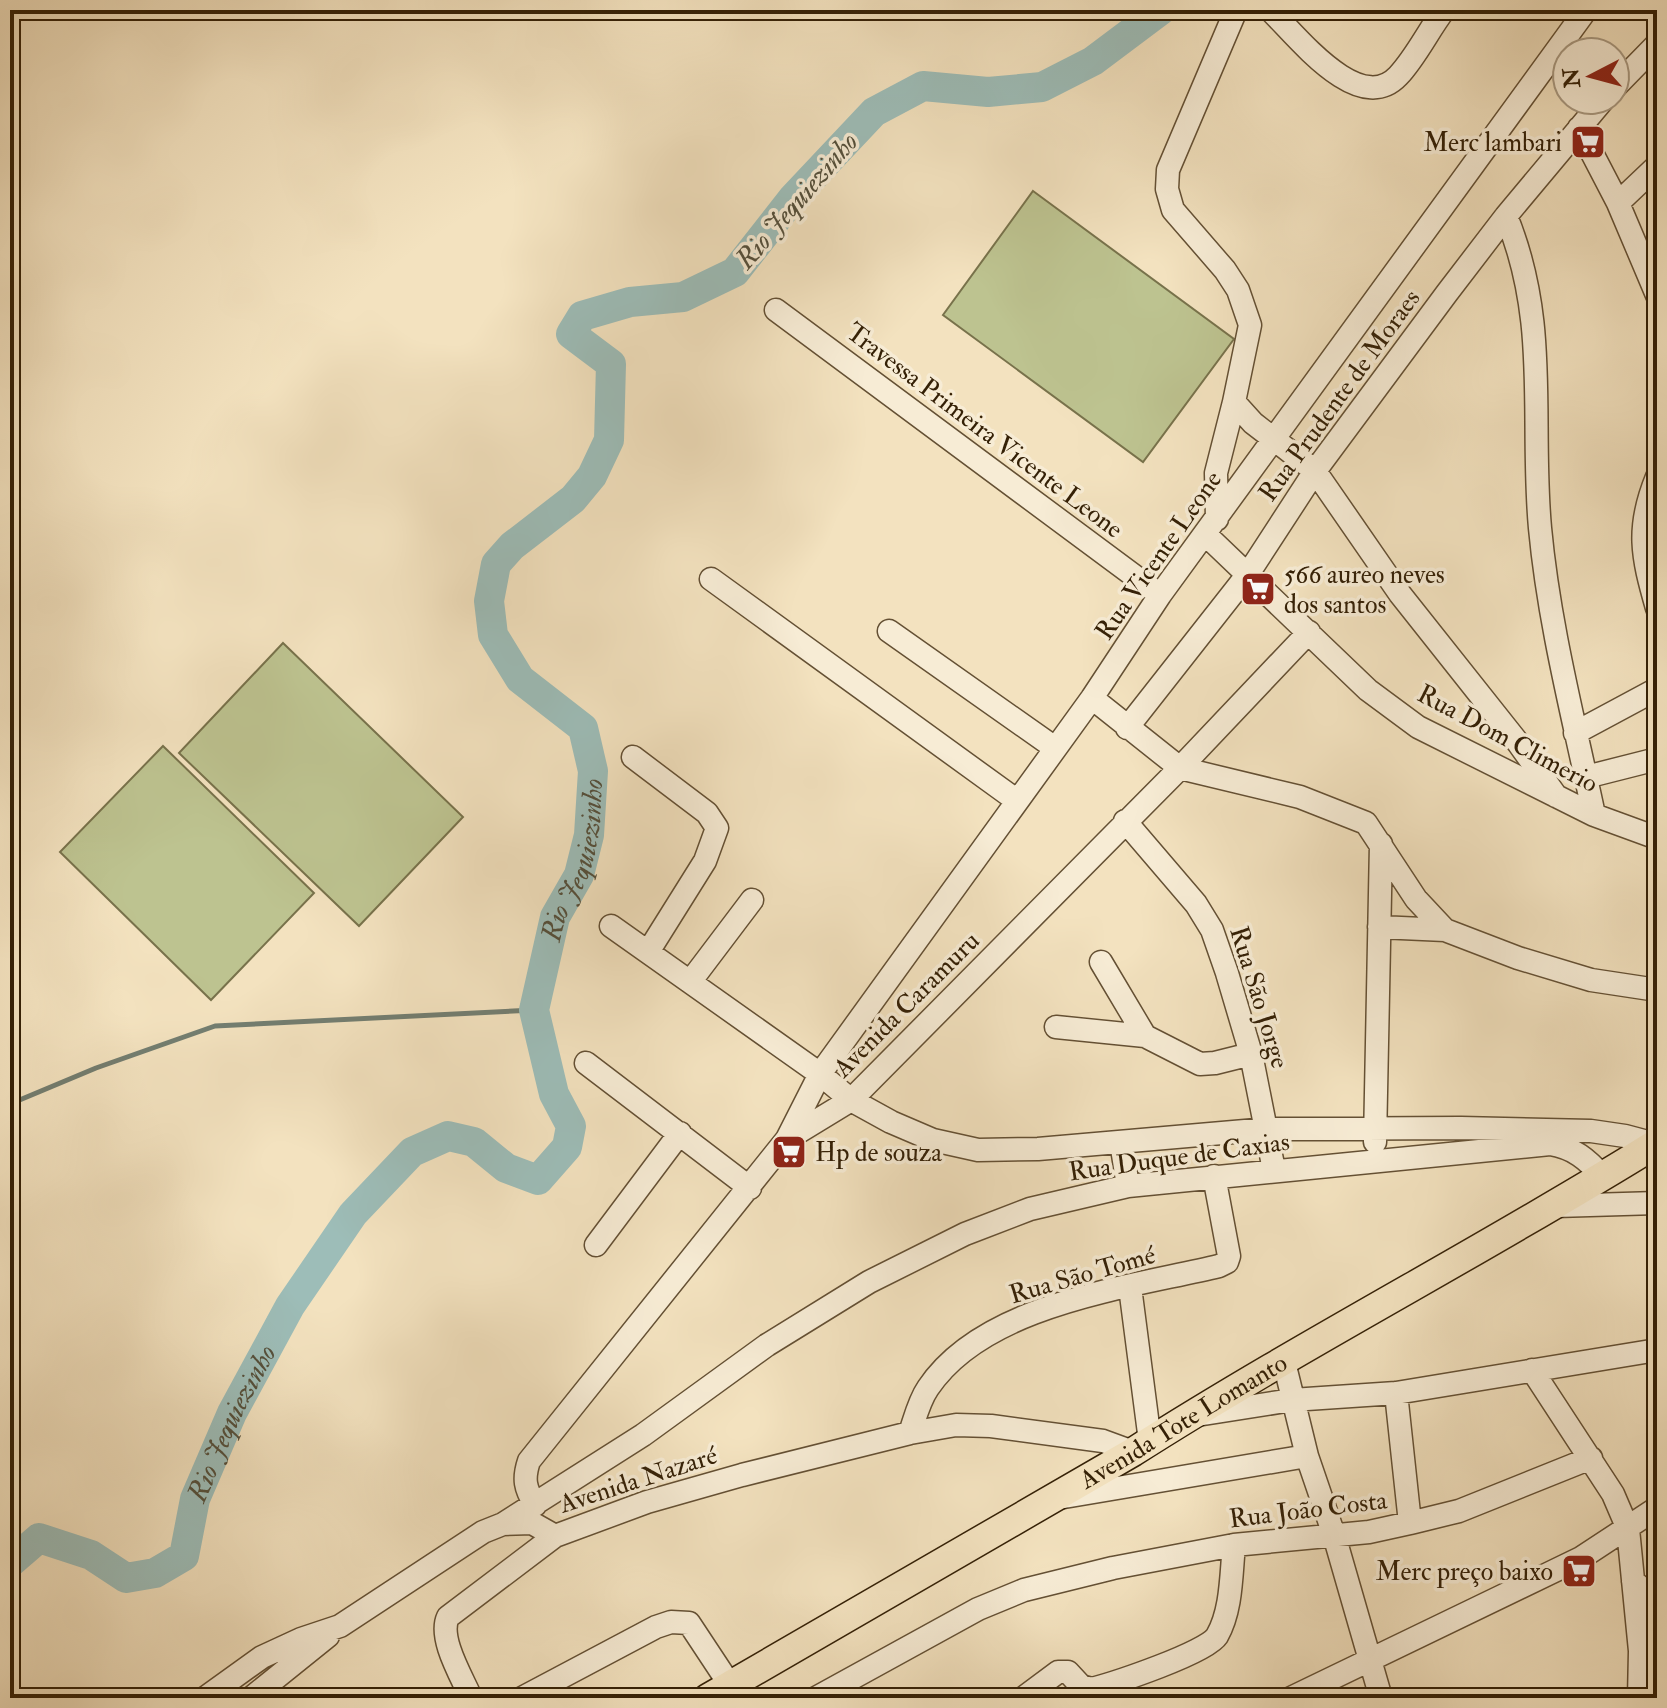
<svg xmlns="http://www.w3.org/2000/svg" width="1667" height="1708" viewBox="0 0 1667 1708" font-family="'IM FELL Double Pica',serif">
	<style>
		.green { fill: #bdc390; stroke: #78724b; stroke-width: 2 }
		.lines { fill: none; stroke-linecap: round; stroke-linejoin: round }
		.stream { stroke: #737e71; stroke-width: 5 }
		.river { stroke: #9dbdb8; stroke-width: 30 }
		.minor-casing { stroke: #645034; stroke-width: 25 }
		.major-casing { stroke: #342006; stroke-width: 31 }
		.minor { stroke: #f7ecd5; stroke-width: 22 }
		.major { stroke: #f3e2bf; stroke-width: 28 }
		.labels { text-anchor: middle; stroke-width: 7; stroke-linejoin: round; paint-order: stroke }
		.poi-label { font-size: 26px; fill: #342006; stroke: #f7ecd5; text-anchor: end }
		.street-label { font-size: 26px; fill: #342006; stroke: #f7ecd5 }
		.water-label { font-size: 28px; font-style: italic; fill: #544f3b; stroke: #f7ecd5 }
	</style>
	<rect width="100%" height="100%" fill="#f3e2bf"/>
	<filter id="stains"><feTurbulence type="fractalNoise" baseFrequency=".0025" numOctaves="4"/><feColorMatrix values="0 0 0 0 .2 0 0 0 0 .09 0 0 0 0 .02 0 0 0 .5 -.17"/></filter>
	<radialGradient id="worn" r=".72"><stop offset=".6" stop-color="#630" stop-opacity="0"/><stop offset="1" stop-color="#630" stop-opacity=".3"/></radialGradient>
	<path class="green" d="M1033 191 1234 339 1143 462 943 315Z
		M283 643 463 817 359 926 179 753Z
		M163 746 314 893 211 1000 60 852Z"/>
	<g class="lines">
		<path class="stream" d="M10 1104 96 1068 215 1026 534 1010"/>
		<path class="river" id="s1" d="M10 1563 39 1538 91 1555 126 1578 155 1573 184 1556 195 1499 232 1413 290 1306 353 1214 412 1152 448 1136 474 1142 506 1168 538 1180 567 1147 571 1126 554 1094 534 1010 555 917 579 875 589 835 593 771 583 728 520 679 493 635 489 601 496 564 512 546 573 499 592 476 609 440 611 364 571 334 582 316 630 302 683 297 735 272 793 198 874 112 923 86 988 92 1042 87 1093 61 1161 10"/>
		<g class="minor-casing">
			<path id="minor" d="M1236 10 1168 170 1167 189 1173 210 1225 270 1238 290 1250 325 1234 402 1253 423 1315 471 1400 594 1519 744 1556 796
				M1270 10C1297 36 1359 117 1398 76 1416 57 1428 31 1444 10
				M1615 87 1657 44
				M1579 128 1618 203 1657 295
				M1618 203 1657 166
				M1506 216C1550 323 1530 418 1540 528 1549 625 1574 720 1594 815
				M776 310 1160 595
				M1657 477C1636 528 1642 556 1657 608
				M1217 519 1216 473 1234 402
				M1206 535 1368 690 1418 727 1594 815 1657 838
				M711 579 1016 800
				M889 631 1055 748
				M1092 698 1180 768 1300 797 1366 823 1416 899 1445 930 1518 958 1591 980 1657 990
				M1127 728 1248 574 1315 471 1447 293 1506 216 1603 100
				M1575 733 1657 689
				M633 757 707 813 717 828 705 861 648 952
				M1586 777 1657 759
				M1125 821 1196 904 1212 930 1227 973 1251 1054 1274 1170
				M611 926 820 1074 851 1100 891 1122 933 1140 978 1150 1038 1149 1268 1129 1461 1128 1591 1131 1625 1136 1655 1144
				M1379 927 1445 930
				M1101 962 1145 1036
				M690 982 752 900
				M1056 1027 1145 1036 1200 1064 1215 1063 1251 1054
				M586 1063 750 1188
				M787 1139 820 1074 1092 698 1160 595 1586 10
				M1121 1142 1128 1186
				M1375 1142 1381 844
				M1556 1206 1657 1203
				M596 1245 680 1133
				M1130 1287 1150 1441
				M1284 1362 1307 1456 1334 1535 1381 1698
				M1532 1370 1613 1494 1628 1529 1640 1651 1639 1698
				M1396 1393 1410 1523
				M1197 1415 1292 1400 1396 1393 1657 1350
				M910 1433C915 1418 919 1401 928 1388 984 1304 1127 1288 1219 1266L1227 1262 1229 1256 1214 1176
				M1064 1497 1307 1456
				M535 1505C525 1488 523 1479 529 1461L787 1139 851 1100 1180 768 1309 632
				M503 1524 643 1435 767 1345 869 1282 965 1234 1030 1209 1128 1186 1550 1144C1574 1148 1587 1159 1603 1177
				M1633 1581 1657 1601
				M205 1698 262 1657 301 1639 340 1626 483 1532 503 1524 532 1523 555 1536 647 1502 742 1475 910 1433 956 1425 991 1426 1103 1441 1133 1452
				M251 1698 328 1636
				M471 1698C462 1677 438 1638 448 1617L555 1536
				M522 1698 656 1627 671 1622 689 1623 730 1685
				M816 1698 978 1609 1024 1590 1113 1568 1234 1545 1369 1532 1410 1523 1459 1511 1591 1458
				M1023 1698 1058 1672H1068L1081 1686 1092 1689C1115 1683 1206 1653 1217 1636 1232 1610 1231 1574 1234 1545
				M1291 1698 1581 1558 1657 1508"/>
		</g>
		<g class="major-casing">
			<g id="major">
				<path id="s2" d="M708 1698 1133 1452C1304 1343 1485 1250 1657 1143"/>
			</g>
		</g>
		<use href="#minor" class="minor"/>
		<use href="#major" class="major"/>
	</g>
	<defs>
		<g id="supermarket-square" transform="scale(1.8)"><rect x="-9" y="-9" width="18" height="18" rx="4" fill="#8f2418" stroke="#f7ecd5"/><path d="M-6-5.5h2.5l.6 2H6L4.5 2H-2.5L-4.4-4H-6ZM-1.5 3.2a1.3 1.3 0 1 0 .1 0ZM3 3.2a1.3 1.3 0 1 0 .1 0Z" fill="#fff"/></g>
	</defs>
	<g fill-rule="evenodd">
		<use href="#supermarket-square" x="1588" y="142"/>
		<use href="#supermarket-square" x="1258" y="589"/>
		<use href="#supermarket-square" x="789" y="1152"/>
		<use href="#supermarket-square" x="1579" y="1571"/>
	</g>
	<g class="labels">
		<g class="poi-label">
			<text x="1562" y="151">Merc lambari</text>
			<text x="1284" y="583" text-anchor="start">566 aureo neves<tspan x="1284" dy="30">dos santos</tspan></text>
			<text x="815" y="1161" text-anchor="start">Hp de souza</text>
			<text x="1553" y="1580">Merc preço baixo</text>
		</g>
		<g class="street-label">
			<text transform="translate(1339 395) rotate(-54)" y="9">Rua Prudente de Moraes</text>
			<text transform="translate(985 430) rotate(37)" y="9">Travessa Primeira Vicente Leone</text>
			<text transform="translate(1158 555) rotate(-55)" y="9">Rua Vicente Leone</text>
			<text transform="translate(1508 738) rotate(28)" y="9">Rua Dom Climerio</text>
			<text transform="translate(1260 997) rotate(73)" y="9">Rua São Jorge</text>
			<text transform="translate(906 1004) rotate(-45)" y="9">Avenida Caramuru</text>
			<text transform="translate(1179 1156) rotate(-8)" y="9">Rua Duque de Caxias</text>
			<text transform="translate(1082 1274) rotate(-16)" y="9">Rua São Tomé</text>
			<text dy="9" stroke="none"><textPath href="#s2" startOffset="550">Avenida Tote Lomanto</textPath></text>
			<text transform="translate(638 1479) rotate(-18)" y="9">Avenida Nazaré</text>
			<text transform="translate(1308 1509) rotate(-7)" y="9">Rua João Costa</text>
		</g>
		<g class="water-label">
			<text transform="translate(796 200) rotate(-49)" y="10">Rio Jequiezinho</text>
			<text dy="10" stroke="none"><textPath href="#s1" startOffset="1154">Rio Jequiezinho</textPath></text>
			<text dy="10" stroke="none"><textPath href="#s1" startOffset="340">Rio Jequiezinho</textPath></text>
		</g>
	</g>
	<rect width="1667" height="1708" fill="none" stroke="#f3e2bf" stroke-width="40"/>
	<rect x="12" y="12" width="1643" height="1684" fill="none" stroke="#342006" stroke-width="4"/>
	<rect x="20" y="20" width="1627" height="1668" fill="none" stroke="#342006" stroke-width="2"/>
	<g transform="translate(1591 76) rotate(264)"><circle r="38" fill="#f7ecd5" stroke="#a99a82" stroke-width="2"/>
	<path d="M0-6L14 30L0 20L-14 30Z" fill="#8f2418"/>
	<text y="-12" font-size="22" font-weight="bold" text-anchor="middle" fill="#342006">N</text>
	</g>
	<rect width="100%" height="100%" filter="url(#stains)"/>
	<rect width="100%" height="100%" fill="url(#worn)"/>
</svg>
